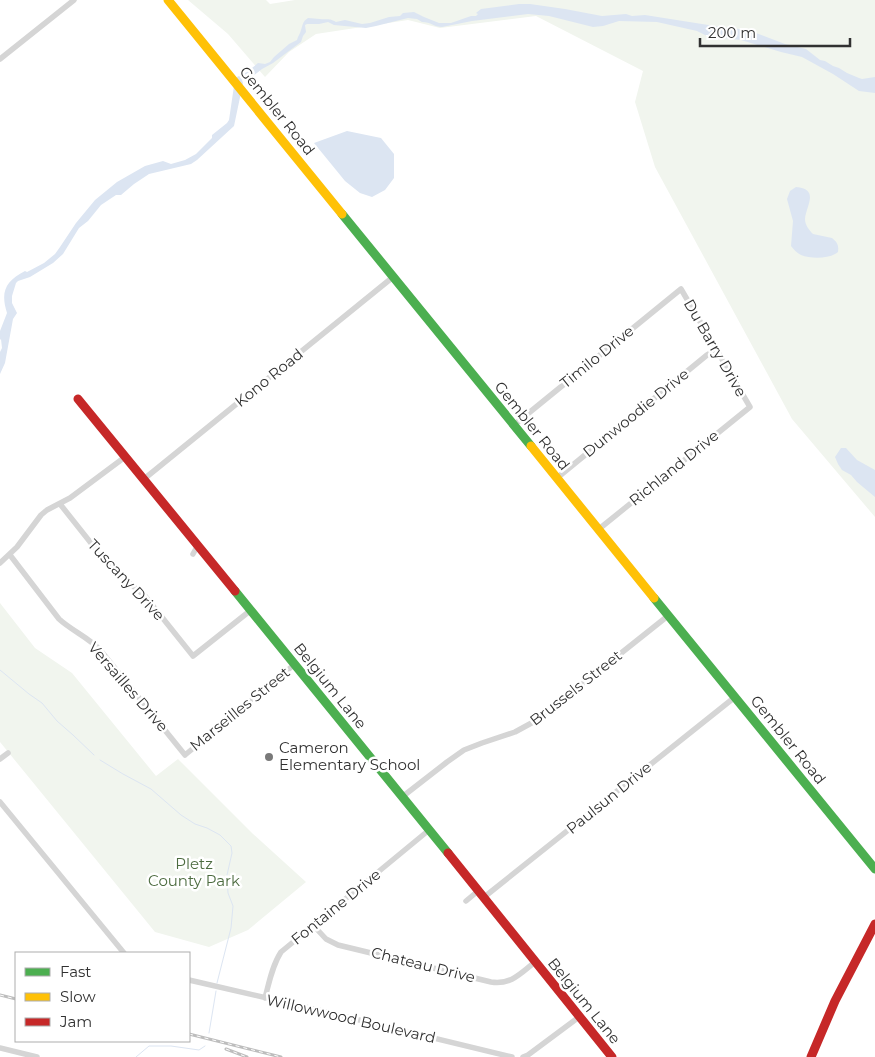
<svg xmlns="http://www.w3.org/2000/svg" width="875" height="1057" viewBox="0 0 875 1057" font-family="Montserrat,sans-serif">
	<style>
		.green { fill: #f1f5ee }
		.water { fill: #dce5f2 }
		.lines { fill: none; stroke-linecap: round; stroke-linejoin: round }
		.stream { stroke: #dce5f2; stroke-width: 1 }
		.street { stroke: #d5d5d5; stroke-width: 5.5 }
		.fast { stroke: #4caf50; stroke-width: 9 }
		.slow { stroke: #ffc107; stroke-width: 9 }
		.jam { stroke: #c62828; stroke-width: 9 }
		.rail-casing { stroke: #bdbdbd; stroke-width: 3 }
		.rail { stroke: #fff; stroke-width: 1; stroke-dasharray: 4; stroke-linecap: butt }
		.poi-dot { fill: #797979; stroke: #fff; stroke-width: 2 }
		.labels { text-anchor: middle; stroke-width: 5; stroke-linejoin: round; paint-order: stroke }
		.street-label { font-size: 15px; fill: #313131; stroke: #fff }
		.poi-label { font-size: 15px; fill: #313131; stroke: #fff; text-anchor: start }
		.park-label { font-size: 15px; fill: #4c6b3f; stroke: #fff }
	</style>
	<rect width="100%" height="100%" fill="#fff"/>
	<path class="green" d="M188 0H266L270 4 295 0H875V517L792 419 655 167 635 102 643 71 536 16 440 28 408 20 316 34 289 52 265 77 228 34Z
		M0 603 35 648 72 673 156 776 178 759 252 833 306 882 248 930 209 947 155 932 0 742Z"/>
	<path class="water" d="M519 4H530L565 9 602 16 626 14 632 16 645 15 721 27 748 30 785 44 806 49 820 60 825 61 833 66 839 68 847 73 859 78 862 79 875 77V93L859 91 833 74 802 57 781 52 741 40 707 36 697 31 657 22 619 21 603 26 593 27 549 16 528 14 472 21 442 27C434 27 431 22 422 22L417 19 408 18 376 26 366 28 334 25 328 22 319 24H307L305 25 306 32 303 36 301 42 273 63 262 69 248 80 244 79 242 80 243 83 234 126 197 160 191 164 149 174 134 184 121 195H116L101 205 88 221 79 228 63 254 53 263 30 277 18 281 16 283 12 296V303L17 313 13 319 5 363 0 374V352L2 348 1 339 0 340V331L7 313C0 291 6 281 25 271L27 272 44 263 55 254 60 247 76 223 95 200 117 182 145 166 163 161 171 164 185 160 196 154 212 138V135L227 123 229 120 235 79 237 77 247 72 258 63 265 64 270 62 274 57 289 44 297 40C298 36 300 34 301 30 303 25 302 22 308 18 312 18 316 19 320 19 328 20 329 18 336 22L345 20 362 24 370 23 389 17 400 16 403 13 414 12 424 17 439 23H451L471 16H476L478 14 476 13 481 9Z
		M347 131 381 138 394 154V178L385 190 372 197 360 193 345 181 314 143Z
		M796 187C820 189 806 206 805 219 805 225 809 230 813 234L832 238C837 242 839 245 838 252 830 259 811 259 801 255 797 253 794 250 791 246L793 221 787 199 790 191Z
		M841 448H846L857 460 875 470V497L857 482 851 475 842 470 838 464 835 457Z"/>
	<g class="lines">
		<path class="stream" d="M0 670 29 694 42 703 57 721 73 735 94 755
			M100 760 123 774 151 789 181 815 195 824 207 828 220 835 231 846 232 853 227 875 228 893 233 906 231 928 217 983
			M209 1033 216 991
			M136 1057 149 1046H171L199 1050 205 1046"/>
		<path class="street" d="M0 59 74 0
			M514 425 681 289 750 407 599 529
			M557 478 707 355 716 350
			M144 479 393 277
			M60 504 110 567 145 596 193 656 251 610
			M193 554 198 545
			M10 555 59 619C72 631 90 638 101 651L185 755 295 664
			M0 563 17 547 41 515 47 510 70 498 125 457
			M0 759 8 753
			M402 797 447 762 464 750 482 743 515 732 537 720 669 615
			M0 802 124 953
			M483 898 735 697
			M466 901 478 891
			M313 925 326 939 338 945 491 982C511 985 520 974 535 962
			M189 980 297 1005 512 1057
			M265 998C269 983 272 966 281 952L429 830
			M0 1048 37 1057
			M523 1057 528 1055 579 1017"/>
		<path class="fast" d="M342 214 531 446
			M235 591 448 853
			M654 598 875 869"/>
		<path class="slow" d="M168 0 342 214
			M531 446 654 598"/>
		<path class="jam" d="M78 399 235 591
			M448 853 612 1057
			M811 1057 835 1001 875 924"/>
		<g class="rail-casing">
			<path id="rail" d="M0 995 16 999
				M189 1034 281 1057
				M226 1049 247 1057"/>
		</g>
		<use href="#rail" class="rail"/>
	</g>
	<circle class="poi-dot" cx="269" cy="757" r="5"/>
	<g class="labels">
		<g class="street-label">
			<text transform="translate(277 111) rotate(51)" y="5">Gembler Road</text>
			<text transform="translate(715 348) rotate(60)" y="5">Du Barry Drive</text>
			<text transform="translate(597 357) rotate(-39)" y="5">Timilo Drive</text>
			<text transform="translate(269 378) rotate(-39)" y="5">Kono Road</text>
			<text transform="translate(636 413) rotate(-39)" y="5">Dunwoodie Drive</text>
			<text transform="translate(532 426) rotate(51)" y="5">Gembler Road</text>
			<text transform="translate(674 468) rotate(-39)" y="5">Richland Drive</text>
			<text transform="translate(126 580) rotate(47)" y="5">Tuscany Drive</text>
			<text transform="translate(330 686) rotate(51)" y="5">Belgium Lane</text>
			<text transform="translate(128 687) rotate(49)" y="5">Versailles Drive</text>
			<text transform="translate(576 688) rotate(-38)" y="5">Brussels Street</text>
			<text transform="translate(240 709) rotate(-39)" y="5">Marseilles Street</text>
			<text transform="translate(788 740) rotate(51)" y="5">Gembler Road</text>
			<text transform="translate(609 798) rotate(-39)" y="5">Paulsun Drive</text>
			<text transform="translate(336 907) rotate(-39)" y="5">Fontaine Drive</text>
			<text transform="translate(423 965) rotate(14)" y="5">Chateau Drive</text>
			<text transform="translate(584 1001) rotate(51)" y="5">Belgium Lane</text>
			<text transform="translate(351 1019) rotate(13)" y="5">Willowwood Boulevard</text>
		</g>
		<g class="poi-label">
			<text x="279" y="753">Cameron<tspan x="279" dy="17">Elementary School</tspan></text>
		</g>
		<g class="park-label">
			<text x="194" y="869">Pletz<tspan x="194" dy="17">County Park</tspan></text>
		</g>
	</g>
	<rect x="15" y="952" width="175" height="90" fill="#ffffff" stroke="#adadad"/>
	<rect x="25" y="968" width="25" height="8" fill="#4caf50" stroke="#adadad"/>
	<text x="60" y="977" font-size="15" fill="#313131">Fast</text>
	<rect x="25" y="993" width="25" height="8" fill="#ffc107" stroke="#adadad"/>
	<text x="60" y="1002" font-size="15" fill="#313131">Slow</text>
	<rect x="25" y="1018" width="25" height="8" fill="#c62828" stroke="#adadad"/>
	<text x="60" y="1027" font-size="15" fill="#313131">Jam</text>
	<path d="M700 38v8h150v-8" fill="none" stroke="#313131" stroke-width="2.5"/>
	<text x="708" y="38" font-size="15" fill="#313131" stroke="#ffffff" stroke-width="4" paint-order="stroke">200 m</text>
</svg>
